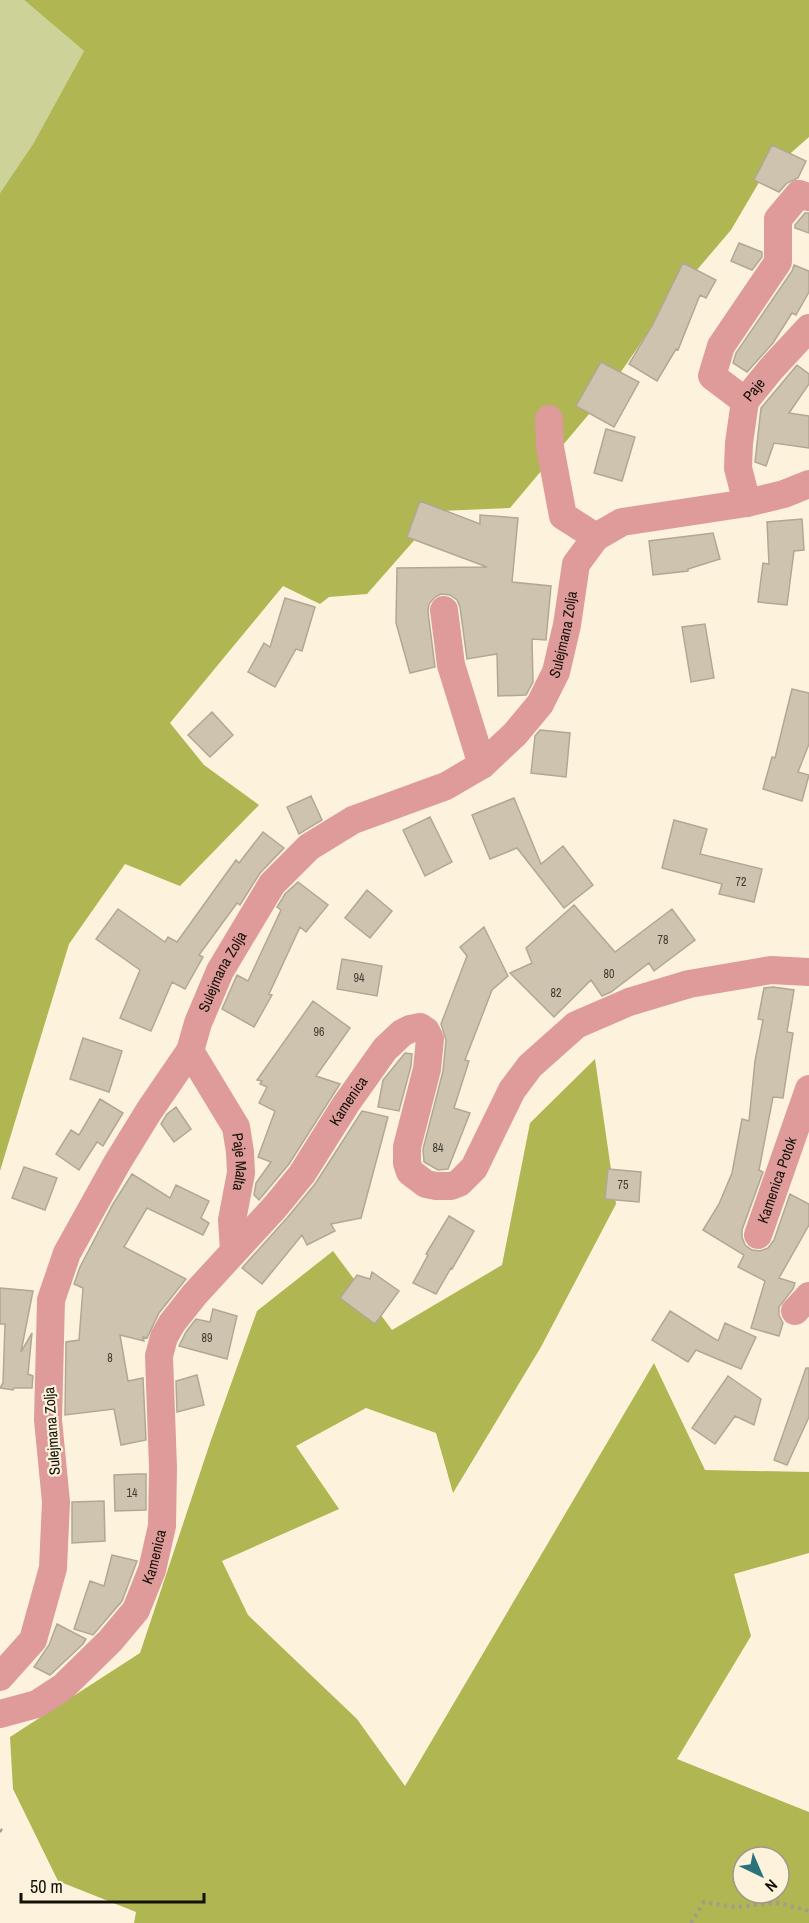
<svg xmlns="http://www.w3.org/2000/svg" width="809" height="1923" viewBox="0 0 809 1923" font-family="'Archivo Narrow',sans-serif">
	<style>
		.green { fill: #ccd298 }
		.forest { fill: #afb652; fill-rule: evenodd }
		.building { fill: #cdc3ae; stroke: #b1a893; stroke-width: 1.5 }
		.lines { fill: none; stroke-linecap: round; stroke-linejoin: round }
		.path { stroke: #a39c8b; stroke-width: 4; stroke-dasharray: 3 4.5; stroke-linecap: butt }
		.minor { stroke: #df9a9a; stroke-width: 28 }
		.labels { text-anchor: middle; stroke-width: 4.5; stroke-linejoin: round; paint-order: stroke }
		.number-label { font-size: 12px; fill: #423e32 }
		.street-label { font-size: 15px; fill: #141109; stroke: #fdf3dd }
	</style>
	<rect width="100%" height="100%" fill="#fdf3dd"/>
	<path class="green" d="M0 0H24L84 51 33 144 0 193Z"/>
	<path class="forest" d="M24 0H809V137L761 179 731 230 667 305 605 395 510 508 440 511 367 594 329 597 320 604 283 586 170 723 204 765 259 805 180 886 125 864 69 944 0 1171V193L33 144 84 51Z
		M595 1059 616 1204 541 1347 453 1493 436 1433 366 1408 296 1446 339 1509 222 1561 248 1615 357 1719 405 1786 654 1363 705 1470 809 1472V1553L734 1574 751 1636 677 1759 809 1812V1923H134L136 1912 58 1881 13 1789 10 1737 140 1653 211 1440 257 1311 333 1251 392 1330 502 1265 530 1123ZM743 1857H779V1893H743Z"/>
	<path class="building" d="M772 145 806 161 798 178 787 183 779 192 754 180Z
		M805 213H809V233L795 228V225Z
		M739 243 762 252V257L752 270 731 261Z
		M683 263 716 280 706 298 700 295 678 350 676 349 657 381 629 364 653 324Z
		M794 265 809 271V292L796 315 792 313 773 343 747 372 733 363 736 353 792 271Z
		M601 362 639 382 614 427 576 406Z
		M797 365 809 374V384L789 413 809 416V448L774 443 766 466 755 462 761 408Z
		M606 429 635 437 622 481 594 473Z
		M420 501 480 524V515L518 518 512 582 551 586 546 640 532 639 533 682 526 695 498 696 497 654 467 659 460 607 457 600 450 595 441 594 435 597 429 604 428 612 435 667 410 673 396 623 397 568 487 567 407 537Z
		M802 519 804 550 794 551 787 605 758 602 763 563 769 564 767 522Z
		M713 533 720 559 688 569V571L653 575 649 541Z
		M285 598 315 607 302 651 296 649 275 687 248 672 264 643 270 647Z
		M705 624 714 678 691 682 682 627Z
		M792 689 809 693V744L798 772 809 775 802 801 763 789 772 757 775 758Z
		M212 712 233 735 210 757 188 735Z
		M540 730 570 733 566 777 531 773 535 736Z
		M311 796 322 820 299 834 287 807Z
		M514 798 541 864 563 846 593 885 564 908 517 848 490 859 472 815Z
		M430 817 452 862 425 876 403 830Z
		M674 820 707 829 700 854 762 869 754 902 719 894 722 884 662 868Z
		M263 832 284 848 260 873 240 905 237 903 199 955 203 957 185 989 172 982 151 1031 120 1018 140 970 96 939 118 909 165 942 168 937 177 942 236 860 239 863Z
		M298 882 328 905 306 932 300 927 269 994 272 995 254 1027 222 1009 237 975 248 981 281 910 277 907 285 894Z
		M367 890 392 911 370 938 345 918Z
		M574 905 615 952 672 909 695 940 654 971 649 963 611 992 602 996 591 980 554 1017 510 973 532 963 526 948Z
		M484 927 508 976 492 990 465 1060 469 1061 454 1108 470 1113 448 1169 438 1170 424 1162 423 1149 443 1071 446 1040 441 1024 467 956 460 947Z
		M342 959 382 966 377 996 337 989Z
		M773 987 794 990 787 1032 793 1033 783 1098 773 1097 759 1170 763 1172 742 1230V1237L745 1245 752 1250 760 1251 768 1248 774 1240 790 1194 809 1204V1225L779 1278 795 1283 793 1289 779 1307V1315L783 1323 779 1336 751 1328 765 1281 738 1267 744 1255 703 1230 719 1204 732 1173 742 1119 749 1121 755 1061 763 1020 758 1019 764 988Z
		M313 1001 350 1028 316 1076 340 1084 289 1164 259 1200 254 1195 256 1183 271 1162 258 1157 275 1111 259 1103 267 1087 260 1084 262 1081 257 1080Z
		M83 1038 122 1051 109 1092 70 1079Z
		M405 1053 412 1054 411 1066 399 1111 378 1107 383 1080Z
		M100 1099 123 1113 103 1146 97 1142 79 1170 56 1154 71 1130 79 1135Z
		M176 1107 191 1129 174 1142 161 1124 167 1114Z
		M362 1111 388 1117 361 1218 331 1224 335 1231 307 1245 302 1235 262 1284 242 1268 287 1218 315 1184Z
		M24 1167 57 1178 45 1210 12 1198Z
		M608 1169 641 1172 639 1202 605 1199Z
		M132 1174 170 1198 176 1185 209 1201 201 1218 209 1223 203 1235 147 1208 124 1247 186 1279 159 1313 147 1338 143 1337 144 1341 120 1335 128 1381 143 1378 146 1440 121 1445 114 1409 65 1415 66 1342 79 1340 83 1288 74 1284 80 1267 113 1204Z
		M449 1216 474 1231 452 1269 451 1268 436 1294 413 1283 428 1255 426 1254Z
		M372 1272 399 1291 375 1324 340 1298 357 1275 370 1279Z
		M0 1288 33 1291 21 1352 32 1333 28 1374 33 1376 32 1388H14L13 1390 0 1388 3 1383 5 1324H0Z
		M213 1309 237 1316 227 1359 179 1346 186 1332 196 1319 210 1322Z
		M670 1311 718 1341 725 1323 756 1337 741 1369 696 1350 688 1362 652 1340Z
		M806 1368H809V1417L787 1465 774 1460Z
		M197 1375 204 1405 177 1412 176 1381Z
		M728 1376 761 1399 754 1425 735 1416 715 1444 692 1428Z
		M137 1474H146V1510L115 1511 114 1475Z
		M104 1501 105 1541 72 1543V1502Z
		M112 1555 137 1561 122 1601 93 1635 74 1629 90 1581 104 1586Z
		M57 1624 86 1639 83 1644 50 1675 34 1667 49 1645Z"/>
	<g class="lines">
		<path class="path" d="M0 1830 2 1831
			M691 1923 704 1902 735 1907 778 1903 809 1911"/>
		<g class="minor">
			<path d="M745 401 712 376 721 346 778 262V219L799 194 809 197"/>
			<path d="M549 419 550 447 563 516 596 537"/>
			<path id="s1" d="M747 503 738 468 739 443 745 401 771 369 809 328"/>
			<path d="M444 610 451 665 482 765"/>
			<path id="s2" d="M190 1051 236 1127 240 1152 241 1173 232 1220 234 1251"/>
			<path id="s3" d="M758 1235 809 1089"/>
			<path d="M795 1311 809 1296"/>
			<path id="s4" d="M0 1677 33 1640 53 1568 56 1502 48 1420 51 1300 67 1253 117 1163 149 1111 190 1051 198 1023 220 971 272 884 309 847 353 820 446 786 482 765 515 734 540 704 556 672 567 625 576 564 596 537 622 522 747 503 784 494 809 484"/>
			<path id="s5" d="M0 1714 37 1704 63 1687 110 1641 136 1610 152 1570 162 1526 163 1468 159 1356 164 1337 172 1323 195 1294 275 1207 302 1174 346 1104 385 1049 402 1033 410 1029 420 1027 426 1031 430 1039 427 1069 407 1147V1163L410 1172 426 1184 436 1186H451L459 1183 474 1168 512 1090 530 1066 576 1025 629 1002 689 984 771 970 809 972"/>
		</g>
	</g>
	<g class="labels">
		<g class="number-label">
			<text x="741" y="886">72</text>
			<text x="663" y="944">78</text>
			<text x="609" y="978">80</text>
			<text x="359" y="982">94</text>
			<text x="556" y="997">82</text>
			<text x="319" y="1036">96</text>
			<text x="438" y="1152">84</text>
			<text x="623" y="1189">75</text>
			<text x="207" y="1342">89</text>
			<text x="110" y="1362">8</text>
			<text x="132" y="1497">14</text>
		</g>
		<g class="street-label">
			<text dy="5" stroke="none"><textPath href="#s1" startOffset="118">Paje</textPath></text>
			<text dy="5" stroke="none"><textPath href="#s4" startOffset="1269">Sulejmana Zolja</textPath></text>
			<text dy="5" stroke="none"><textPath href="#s4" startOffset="765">Sulejmana Zolja</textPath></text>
			<text dy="5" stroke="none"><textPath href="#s5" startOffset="754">Kamenica</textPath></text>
			<text dy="5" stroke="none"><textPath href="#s2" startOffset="124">Paje Malta</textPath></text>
			<text dy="5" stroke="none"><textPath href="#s3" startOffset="58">Kamenica Potok</textPath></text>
			<text transform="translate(52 1431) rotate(-94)" y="5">Sulejmana Zolja</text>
			<text dy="5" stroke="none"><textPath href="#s5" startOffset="232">Kamenica</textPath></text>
		</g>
	</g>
	<g transform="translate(761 1875) rotate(136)"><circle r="28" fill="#fdf3dd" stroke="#a09988" stroke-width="1.5"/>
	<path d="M0-4.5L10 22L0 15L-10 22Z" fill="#2a737b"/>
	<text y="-9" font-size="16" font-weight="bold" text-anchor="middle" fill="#141109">N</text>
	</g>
	<path d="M21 1893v9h183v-9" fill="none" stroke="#141109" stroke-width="3"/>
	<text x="30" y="1893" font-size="18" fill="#141109" stroke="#fdf3dd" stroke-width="4.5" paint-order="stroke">50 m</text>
</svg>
